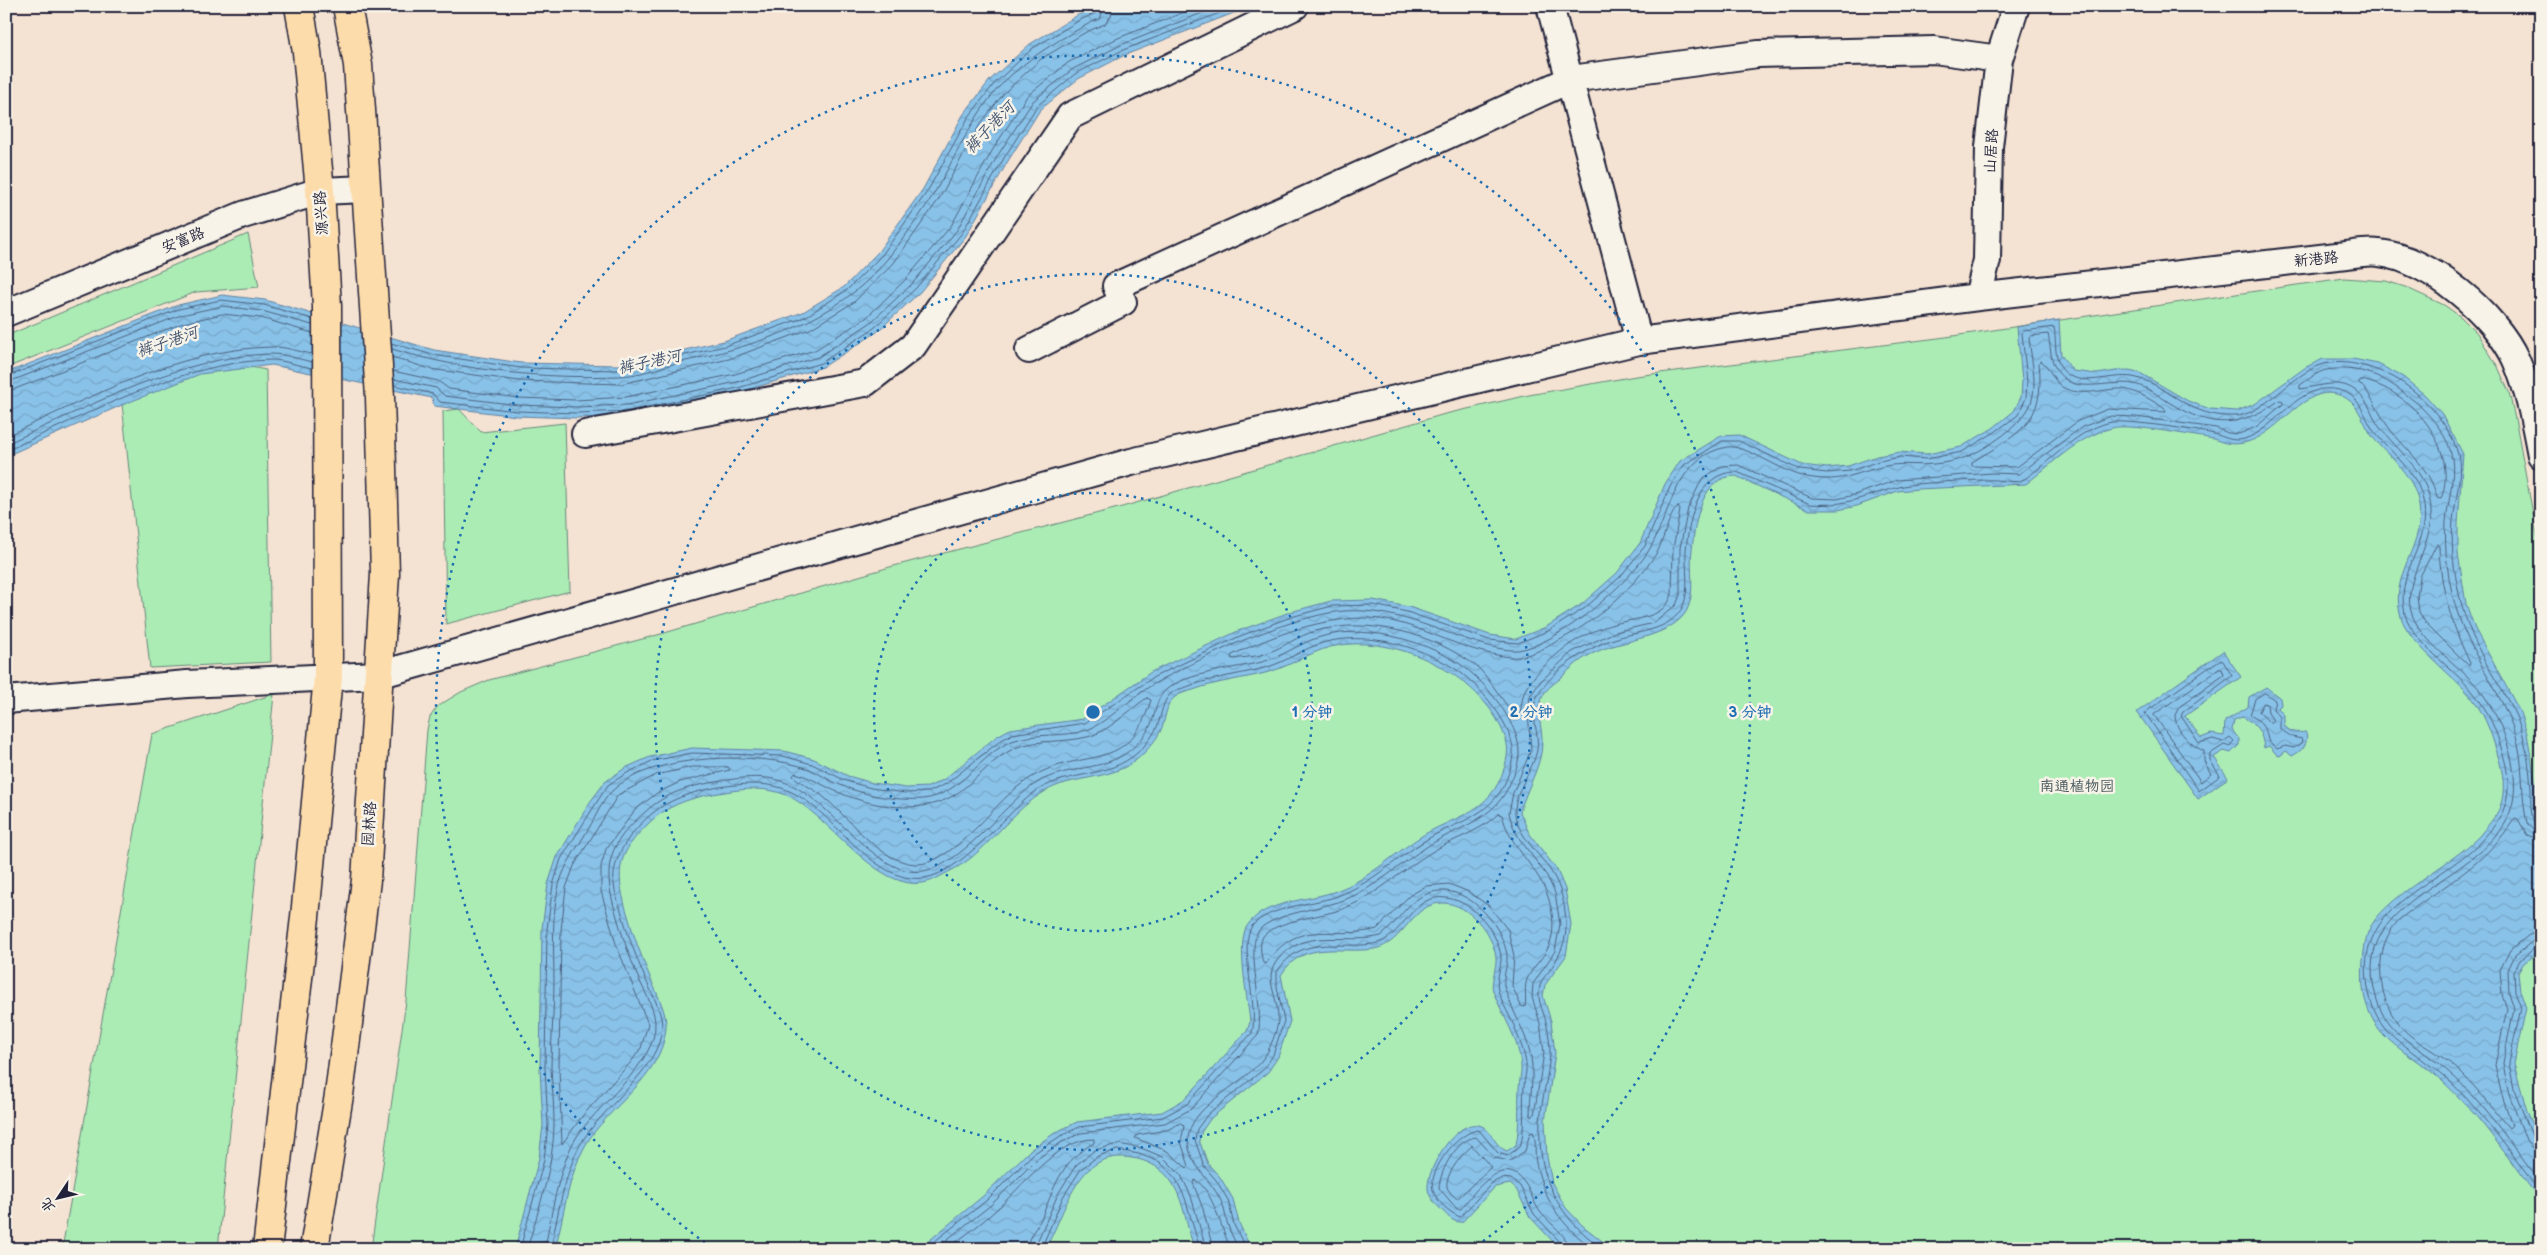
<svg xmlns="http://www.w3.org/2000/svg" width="2547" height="1255" viewBox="0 0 2547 1255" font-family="'Balsamiq Sans','LXGW WenKai TC',sans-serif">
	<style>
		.green { fill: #abecb5; stroke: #668778 }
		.water { fill: url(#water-waves); stroke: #6082a3 }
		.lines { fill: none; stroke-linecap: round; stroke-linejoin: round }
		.shore { stroke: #4b6280; stroke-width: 1 }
		.minor-casing { stroke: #22223b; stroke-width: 30 }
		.major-casing { stroke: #22223b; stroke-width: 31 }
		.minor { stroke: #f7f3e8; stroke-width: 26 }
		.major { stroke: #fddcac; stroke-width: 28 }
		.ring { fill: none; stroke: #1f6fb2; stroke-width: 2.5; stroke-dasharray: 2.5 5 }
		.labels { text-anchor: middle; stroke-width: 5; stroke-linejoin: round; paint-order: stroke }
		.street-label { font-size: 15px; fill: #22223b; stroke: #f7f3e8 }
		.park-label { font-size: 15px; fill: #44545a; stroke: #f7f3e8 }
		.water-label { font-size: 16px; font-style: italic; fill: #41526f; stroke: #f7f3e8 }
		.centre { fill: #1f6fb2; stroke: #f7f3e8; stroke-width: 2.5 }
		.ring-label { font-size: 15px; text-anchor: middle; font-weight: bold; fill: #1f6fb2; stroke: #f7f3e8; stroke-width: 5; stroke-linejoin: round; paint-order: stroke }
	</style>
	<defs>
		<pattern id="water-waves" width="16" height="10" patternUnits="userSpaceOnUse" patternTransform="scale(1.25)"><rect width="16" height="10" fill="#89c2e8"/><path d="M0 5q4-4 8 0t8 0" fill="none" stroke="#76a6c8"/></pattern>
	</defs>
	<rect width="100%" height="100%" fill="#f4e2d2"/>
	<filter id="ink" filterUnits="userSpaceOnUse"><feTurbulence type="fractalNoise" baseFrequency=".02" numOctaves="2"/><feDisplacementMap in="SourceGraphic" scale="10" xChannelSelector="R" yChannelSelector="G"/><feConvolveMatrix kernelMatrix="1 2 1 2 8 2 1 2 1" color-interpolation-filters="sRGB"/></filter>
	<g filter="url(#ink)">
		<path class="green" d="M248 234 259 287 196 292 6 368V336Z
			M2344 278 2386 281 2405 287 2444 305 2461 317 2477 333 2498 367 2509 392 2517 428 2541 557V1249H371L406 1001 427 730 430 717 438 706 461 692 489 680 661 634 890 567 1122 507 1445 414 1529 395 1636 376 1946 337Z
			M200 357 266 370 271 662 150 668 120 385Z
			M459 409 481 432 565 423 570 591 446 624 443 411Z
			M274 694 218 1249H62L152 734Z"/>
		<path class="water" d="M1099 6H1252L1125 55 1078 79 1040 110 1008 161 966 236 920 292 877 332 823 367 740 392 629 416 577 418 517 416 434 406 432 398 272 365 200 374 122 405 6 456V373L178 305 222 295 265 300 434 350 521 363 619 365 724 341 803 312 844 287 878 252 923 189 963 115 990 80 1030 44 1078 15Z
			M2059 320 2061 355 2073 371 2097 374 2122 370 2140 373 2188 401 2210 409 2237 411 2255 404 2306 367 2323 359H2353L2378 364 2403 377 2425 395 2442 414 2463 454 2458 524V553L2466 604 2475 629 2519 710 2527 733 2536 787 2535 809 2541 830V949L2523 964 2518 973 2520 991 2526 1008 2514 1064 2527 1111 2541 1143V1201C2516 1170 2494 1135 2467 1106 2454 1092 2440 1078 2425 1067 2394 1044 2373 1035 2364 995 2362 983 2362 972 2363 960 2364 951 2365 940 2368 932 2383 896 2450 867 2480 835 2487 826 2496 817 2500 807 2506 790 2503 772 2498 756 2491 732 2483 708 2465 690 2448 672 2408 641 2401 617 2386 567 2439 537 2412 484 2403 468 2388 454 2375 440 2364 427 2361 407 2346 398 2298 371 2272 466 2214 439 2193 436 2129 423 2112 428 2079 436 2052 464 2026 484L1918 489 1898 491 1857 506 1838 510H1809L1736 476C1701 476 1695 522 1692 550 1689 569 1696 592 1687 610 1673 637 1622 640 1596 652 1581 658 1571 668 1560 679 1553 684 1545 690 1542 698 1535 713 1543 728 1542 743 1542 766 1526 789 1520 812L1529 833 1557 870 1565 889 1571 924 1566 956 1545 985 1543 996 1551 1021 1555 1053 1545 1121 1547 1157 1552 1183 1566 1208 1582 1225 1612 1249H1560L1530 1217 1516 1189 1510 1184 1495 1187 1462 1222C1454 1223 1448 1217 1443 1211 1437 1206 1429 1198 1428 1189 1426 1169 1456 1119 1479 1125 1492 1128 1494 1147 1507 1151L1516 1145C1520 1126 1518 1107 1519 1088 1519 1081 1522 1073 1521 1065 1519 1039 1502 1015 1493 991 1490 982 1497 968 1496 957 1493 934 1469 904 1444 903 1411 902 1405 944 1374 949 1339 954 1304 939 1281 975L1290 1021 1278 1057 1268 1072 1211 1118 1202 1131 1199 1140 1208 1164 1220 1177 1233 1199 1239 1223 1251 1249H1195C1186 1228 1185 1204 1173 1184 1164 1169 1148 1160 1132 1158 1076 1148 1067 1212 1045 1249H919L983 1196 1030 1150 1056 1132 1077 1122 1162 1112 1185 1099 1247 1031 1250 1022C1248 1000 1236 943 1247 926 1264 900 1309 901 1336 891 1370 879 1395 852 1425 834 1460 814 1490 812 1504 769 1507 759 1509 750 1506 740 1487 679 1403 636 1341 645 1315 648 1294 665 1269 672 1244 679 1218 681 1193 690 1187 692 1180 693 1175 697 1165 704 1166 721 1160 732 1155 742 1144 754 1135 761 1108 781 1072 775 1044 792 1016 808 997 837 972 857 963 865 950 871 939 877 885 909 830 813 786 795 764 786 742 789 719 793 693 797 669 804 649 823 618 853 615 870 626 909 633 935 642 958 652 982 658 996 667 1013 666 1028 662 1078 608 1106 585 1146 568 1176 564 1216 555 1249H515L539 1158 543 1125 540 1069 542 928 548 884 557 857 590 802 605 782 625 768 650 757 692 748 784 751 814 759 848 776 873 783 906 788 928 787 943 780 997 736 1010 729 1083 719 1151 672 1238 631 1290 612 1331 601 1373 600 1409 607 1490 635 1516 639 1546 627 1582 604 1617 573 1640 543 1665 484 1680 461 1721 436 1739 435 1802 465 1827 468 1848 466 1877 456 1900 452 1927 454 1961 447 1993 428 2014 411 2021 397 2022 381 2017 327Z
			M2223 651 2241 677 2185 716 2201 738 2211 734 2224 736 2225 721 2248 707 2249 697 2266 687 2280 698 2281 705 2278 708 2284 715V725C2290 733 2297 733 2306 732 2309 744 2302 751 2292 756L2286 751 2280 756 2277 755 2269 746 2264 748C2262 732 2257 724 2242 717L2234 720 2232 730 2239 739V745L2231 753 2224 751 2214 757 2228 778 2198 799 2137 712Z"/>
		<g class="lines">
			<path class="shore" d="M391 343 433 355 521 368 619 370 725 346 805 317 847 290 882 255 927 192 968 118 994 84 1033 48 1080 20 1096 13 1099 6
				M392 349C464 371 542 379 618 376 637 376 658 368 677 363 754 346 837 323 888 258 904 238 920 216 933 195 955 159 970 120 998 88 1027 57 1063 37 1100 18L1105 6
				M392 357 430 369 519 381 621 384 729 359 810 329 854 302 893 264 939 199 979 126 1004 93 1041 59 1086 32 1105 24 1111 16 1113 6
				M2041 361C2051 367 2053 384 2066 389 2086 397 2104 388 2123 389 2138 391 2153 401 2165 409L2166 412 2108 409 2078 421 2017 467 1972 466V462C2018 434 2046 424 2039 363Z
				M393 371 438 381 449 389 518 398 576 400 626 397 735 374 815 350 866 318 906 279 951 226 992 151 1027 96 1069 62 1118 38 1200 6
				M6 377 179 309 221 300 264 305 312 319
				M394 379 436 388 445 396 518 405 576 407 627 405 737 382 818 357 870 323 912 284 957 230 998 155 1033 101 1073 69 1121 45 1220 6
				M2361 380C2411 389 2460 448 2441 499L2437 498C2430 465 2402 448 2385 422 2376 408 2372 395 2359 383Z
				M6 383 181 315 222 306 262 311 312 325
				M394 385 433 394 440 402 517 411 576 413 628 411 738 388 821 363 874 328 916 288 962 233 1004 158 1037 106 1075 74 1123 50 1238 6
				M6 391 15 389 183 323 222 314 261 318 312 333
				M6 436C90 398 177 349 271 347 284 346 299 352 312 354
				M6 444C89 407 179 356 271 354 284 354 299 359 312 362
				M6 451C86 415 183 361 271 360 284 360 299 366 312 368
				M1678 507 1680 510 1673 549 1672 594C1665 619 1635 618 1614 624 1599 628 1582 636 1569 645 1556 654 1529 678 1524 693 1521 701 1522 712 1518 718 1510 714 1489 676 1476 666 1432 633 1369 617 1316 631 1299 635 1284 647 1267 653 1257 657 1244 657 1234 659L1231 658 1232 655C1274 635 1323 617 1370 618 1413 620 1454 648 1497 655 1504 656 1512 658 1519 657 1530 655 1544 649 1554 643 1594 623 1631 591 1656 554 1664 542 1668 514 1678 507Z
				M2437 544 2439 546C2440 588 2452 626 2470 663L2469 666 2425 622 2419 612 2417 596 2420 577Z
				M2220 660 2223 661 2232 676 2183 712 2181 716 2199 743 2213 739 2223 742 2230 737 2234 741 2230 747 2224 745 2210 754V760L2220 776 2199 791 2145 713Z
				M2219 669H2222L2224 675 2179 707 2175 715C2175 731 2192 746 2204 751V761L2211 774 2201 782 2154 715Z
				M2265 693 2275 700 2273 709 2280 717V729L2292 737 2302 739 2301 743 2294 748 2285 746 2277 749 2268 740 2266 731 2258 720 2250 715 2255 699Z
				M1147 698 1151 700C1128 776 1084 746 1032 777 1011 789 995 809 978 826 964 840 936 866 915 864 879 861 852 821 827 800 817 790 803 785 793 776L795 773C811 777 825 787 840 793 873 807 920 814 951 797 974 784 991 759 1015 748 1036 739 1064 743 1087 737 1109 732 1128 710 1147 698Z
				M2264 703 2267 704 2268 713 2273 720 2271 724 2259 712Z
				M693 767H728L730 770 680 782 657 793 635 810 606 849 601 866V891L616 944 648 1024 641 1048 631 1062 584 1114 562 1144 559 1068 561 930 566 888 574 866 618 795 656 775Z
				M1498 814 1502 815C1509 842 1527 858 1541 881 1551 898 1558 929 1548 948 1543 959 1533 966 1528 977 1523 987 1527 998 1525 1007L1521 1006 1512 986 1514 956 1508 930 1489 906 1469 892 1449 884 1426 886 1409 896 1377 929C1333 941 1299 915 1266 964L1263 963C1261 954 1258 941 1265 934 1282 919 1323 917 1345 908 1379 894 1404 868 1435 850 1457 837 1480 832 1498 814Z
				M2541 832 2533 830 2527 823C2520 794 2525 762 2515 733 2500 689 2469 653 2456 608 2448 581 2444 550 2446 522 2448 501 2455 478 2452 458 2447 425 2409 393 2381 378 2366 370 2343 367 2326 370 2317 372 2308 380 2300 385V389C2326 385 2347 375 2366 402 2372 410 2374 421 2381 429 2398 450 2422 469 2429 496 2441 542 2397 581 2413 617 2425 643 2454 662 2473 682 2500 710 2525 775 2510 812 2478 887 2351 894 2375 993 2384 1030 2404 1037 2431 1058 2448 1070 2463 1085 2477 1100 2500 1126 2519 1156 2541 1183
				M2541 840 2527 835 2518 819 2515 818C2485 865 2447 883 2405 915 2371 940 2375 999 2402 1028 2417 1044 2440 1053 2457 1069 2468 1080 2480 1092 2490 1105 2497 1112 2502 1121 2509 1128L2512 1125 2501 1092 2495 1065 2507 1009 2502 994 2500 970 2510 950 2529 935 2541 932
				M2541 939 2533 941 2515 955 2508 970 2509 993 2514 1008 2503 1063 2508 1091 2526 1140 2532 1148 2541 1150
				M2541 946 2536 947 2520 960 2514 972 2515 992 2521 1008 2509 1063 2514 1089 2534 1141 2541 1144
				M1181 1123 1184 1126 1181 1142 1189 1166 1187 1168 1167 1151 1135 1138 1137 1135 1167 1130Z
				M1472 1146 1491 1167 1457 1199C1454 1196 1448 1191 1447 1187 1445 1174 1463 1153 1472 1146Z
				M520 1249 544 1160 548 1125 545 1068 547 929 553 885 561 859 595 805 608 785 627 773 652 761 692 753 783 756 812 764 846 781 871 788 905 793 929 792 946 784 1000 741 1012 734 1085 723 1154 677 1240 636 1291 617 1332 606 1373 605 1407 612 1489 640 1518 643 1548 631 1585 608 1620 577 1645 546 1670 487 1684 465 1722 441H1739L1800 470 1827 473 1850 471 1879 461 1900 457 1927 459 1962 452 1995 432 2018 415 2026 398 2027 381 2022 333 2024 331 2054 327C2057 343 2052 366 2070 376 2090 386 2116 372 2137 378 2173 388 2189 418 2235 416 2248 416 2261 406 2271 399 2287 387 2305 369 2324 364 2346 359 2373 367 2393 377 2421 392 2449 423 2458 454 2463 474 2455 501 2453 521 2451 541 2453 564 2457 584 2462 612 2472 638 2486 663 2498 686 2516 709 2523 735 2527 751 2530 771 2531 788 2531 801 2530 811 2534 823L2541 826
				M527 1249C539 1208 554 1165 554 1122 554 1104 552 1086 551 1068 551 1039 554 1011 554 982 554 950 551 916 559 885 565 863 578 847 589 828 596 816 602 801 612 791 649 753 763 751 809 769 819 773 828 780 838 784 863 795 895 801 923 799 961 795 980 754 1012 741 1036 732 1063 738 1087 730 1108 722 1136 693 1159 681 1209 654 1273 624 1329 613 1380 603 1428 627 1475 642 1488 646 1505 651 1518 650 1558 645 1633 581 1652 545 1671 509 1678 456 1727 447 1746 444 1782 473 1807 477 1845 484 1857 471 1891 465 1906 463 1920 466 1934 464 1944 463 1957 461 1966 457 1986 449 2024 424 2031 403 2038 383 2031 359 2029 338L2031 336 2048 334C2052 352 2049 367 2065 379 2080 392 2114 380 2133 384 2146 386 2159 396 2170 403 2212 429 2240 428 2280 400L2283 401V404L2256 427 2239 434 2228 433 2216 428 2136 417 2111 416 2082 427 2019 474 1992 473 1897 480 1854 495 1837 499 1812 498 1738 465 1722 466 1702 479 1688 508 1680 548V595L1676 605 1654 623 1615 632 1572 652 1541 681 1530 696 1528 712 1531 750 1513 793 1509 813 1512 824 1519 838 1547 876 1555 893 1560 924 1555 951 1533 984 1532 997 1540 1023 1544 1053 1534 1115 1532 1117 1530 1114C1530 1098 1533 1080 1532 1065 1530 1038 1513 1014 1505 989 1501 980 1508 966 1507 955 1502 923 1465 881 1429 893 1407 900 1398 923 1381 936 1351 944 1314 930 1288 950 1257 974 1278 989 1278 1019 1278 1029 1272 1042 1268 1051 1251 1084 1189 1102 1188 1140 1188 1165 1213 1181 1222 1203 1225 1209 1225 1217 1228 1225 1230 1233 1235 1241 1239 1249
				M545 1249C550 1219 559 1169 573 1143 593 1106 658 1065 655 1022 654 1006 643 989 637 975 628 953 621 932 615 910 602 866 609 843 644 813 664 794 688 786 716 782 739 778 762 774 784 782 830 797 875 879 923 871 961 866 1001 808 1032 786 1060 766 1096 772 1125 754 1135 747 1146 736 1151 724 1156 713 1156 697 1167 689 1186 673 1238 668 1262 662 1282 657 1298 644 1317 638 1363 623 1421 639 1460 664 1483 679 1520 723 1519 753 1519 762 1515 773 1511 781 1496 820 1459 826 1428 846 1400 864 1375 888 1344 900 1323 908 1274 914 1260 929 1244 945 1265 1008 1258 1035L1191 1109 1165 1123 1081 1133 1062 1142 1037 1159 991 1205 935 1249
				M551 1249C556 1220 566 1170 580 1145 601 1107 662 1069 662 1025 661 1009 651 992 645 978 636 957 628 936 622 914 620 905 615 895 614 885 611 859 629 834 648 817 668 799 692 792 719 787 742 784 765 781 787 790 833 808 871 885 924 878 961 873 1003 817 1032 794 1062 771 1102 779 1132 757 1142 750 1152 738 1157 727 1162 715 1162 699 1173 692 1179 688 1186 688 1192 685 1217 677 1243 674 1268 667 1287 661 1303 649 1322 643 1365 631 1417 645 1454 668 1477 682 1516 727 1513 755 1512 766 1506 783 1500 792 1482 819 1451 824 1426 840 1395 859 1370 885 1335 897 1312 904 1268 907 1252 926 1238 945 1259 1006 1252 1033L1187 1104 1163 1117 1079 1127 1059 1137 1033 1154 987 1200 925 1249
				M947 1249C964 1236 981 1224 996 1210 1021 1188 1057 1139 1094 1139V1143C1059 1162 1055 1188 1040 1221 1035 1230 1027 1238 1027 1249
				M1034 1249 1058 1194 1076 1165 1095 1150 1118 1144 1141 1148 1163 1157 1181 1175 1191 1196 1206 1249
				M1041 1249 1063 1197 1081 1169 1098 1156 1117 1150 1139 1154 1160 1162 1176 1179 1185 1198 1200 1249
				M1213 1249 1203 1209 1193 1183 1195 1180C1213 1189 1221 1230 1231 1249
				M1246 1249 1234 1225 1228 1200 1216 1180 1204 1166 1195 1140 1197 1129 1208 1114 1264 1069 1273 1055 1284 1021 1277 987V972C1301 934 1336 949 1373 944 1404 940 1410 892 1447 898 1474 902 1497 931 1501 956 1502 967 1495 980 1498 990 1502 1004 1511 1017 1516 1031 1520 1041 1525 1054 1526 1064 1527 1071 1524 1080 1524 1087 1522 1107 1526 1127 1520 1147L1507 1156 1498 1153 1479 1130C1458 1131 1428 1170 1433 1190 1436 1201 1450 1213 1460 1217L1492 1183 1502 1178 1511 1179 1520 1186 1534 1214 1561 1243 1563 1249
				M1569 1249C1568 1235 1549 1223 1541 1213 1533 1203 1531 1191 1524 1182 1502 1153 1474 1192 1461 1209H1457L1439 1188C1440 1170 1457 1139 1476 1137L1495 1158 1510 1161 1525 1151 1530 1133 1533 1132C1537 1141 1534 1153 1536 1163 1545 1203 1561 1224 1593 1249
				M1603 1249C1557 1216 1537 1178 1540 1120 1542 1098 1548 1077 1550 1055 1550 1045 1549 1032 1546 1022 1543 1009 1536 1000 1540 986 1541 980 1546 975 1550 970 1560 955 1567 941 1566 922 1565 905 1561 887 1552 873 1541 855 1517 835 1515 813 1514 791 1533 771 1537 750 1540 732 1528 712 1538 695 1553 669 1590 646 1617 638 1639 631 1671 631 1683 606 1690 590 1685 568 1686 550 1689 519 1698 471 1737 472L1810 504C1854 508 1877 488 1917 484 1941 482 1965 480 1988 480 1998 479 2010 483 2020 481 2026 479 2034 472 2039 468 2061 451 2084 427 2112 422 2128 420 2197 430 2214 434 2225 437 2232 442 2244 439 2278 429 2298 380 2339 390 2360 395 2363 414 2373 430 2387 449 2407 463 2418 485 2442 538 2393 566 2405 614 2413 642 2454 669 2472 691 2488 709 2496 730 2503 754 2508 771 2511 790 2504 808 2500 820 2491 830 2482 840 2434 890 2350 905 2369 993 2377 1031 2399 1041 2427 1063 2444 1075 2460 1090 2473 1106 2498 1133 2518 1164 2541 1193"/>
			<g class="minor-casing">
				<path id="minor" d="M1550 6 1639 341
					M1978 297 1987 260 1989 147 1999 59 2016 6
					M6 313 243 215 320 191 366 189
					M1029 350 1123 302 1116 286 1571 79 1758 54 1934 50 1999 59
					M585 434 865 383 913 346 1070 116 1295 6
					M6 700 187 684 378 675 1131 462 1639 341 1978 297 2337 256C2351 255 2366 251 2379 253 2429 258 2496 315 2516 360 2529 390 2535 423 2541 455"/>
			</g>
			<g class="major-casing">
				<path id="major" d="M267 1249 305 917 328 677 327 306 320 191 307 52 299 6
					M314 1249 339 1095 366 880 385 574 380 397 358 65 347 6"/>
			</g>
			<use href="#minor" class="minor"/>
			<use href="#major" class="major"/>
		</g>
	</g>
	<g class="ring">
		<circle cx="1093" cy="712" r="219"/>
		<circle cx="1093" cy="712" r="438"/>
		<path d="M711 1247A657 657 0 1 1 1475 1247"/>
	</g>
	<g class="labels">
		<g class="street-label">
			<text transform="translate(1991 151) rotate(-87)" y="5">山居路</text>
			<text transform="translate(321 213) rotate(-94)" y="5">源兴路</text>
			<text transform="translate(183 240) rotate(-22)" y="5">安富路</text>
			<text transform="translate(2316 259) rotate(-6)" y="5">新港路</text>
			<text transform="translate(369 824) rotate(-86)" y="5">园林路</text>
		</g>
		<g class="park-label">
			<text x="2077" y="791">南通植物园</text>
		</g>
		<g class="water-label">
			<text transform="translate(989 127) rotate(-46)" y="6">裤子港河</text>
			<text transform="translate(167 341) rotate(-19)" y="6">裤子港河</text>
			<text transform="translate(649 361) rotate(-12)" y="6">裤子港河</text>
		</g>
	</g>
	<circle cx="1093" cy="712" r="8" class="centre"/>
	<g class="ring-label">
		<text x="1312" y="717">1 分钟</text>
		<text x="1531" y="717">2 分钟</text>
		<text x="1750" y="717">3 分钟</text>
	</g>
	<rect width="2547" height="1255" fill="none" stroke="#f7f3e8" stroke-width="25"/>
	<rect x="12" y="12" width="2522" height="1230" fill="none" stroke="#22223b" stroke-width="2" filter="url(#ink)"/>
	<g transform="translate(58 1198) rotate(235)" stroke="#f7f3e8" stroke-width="4" paint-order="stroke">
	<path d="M0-4L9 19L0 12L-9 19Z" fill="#22223b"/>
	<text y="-8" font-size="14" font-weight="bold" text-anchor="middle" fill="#22223b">北</text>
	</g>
</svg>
